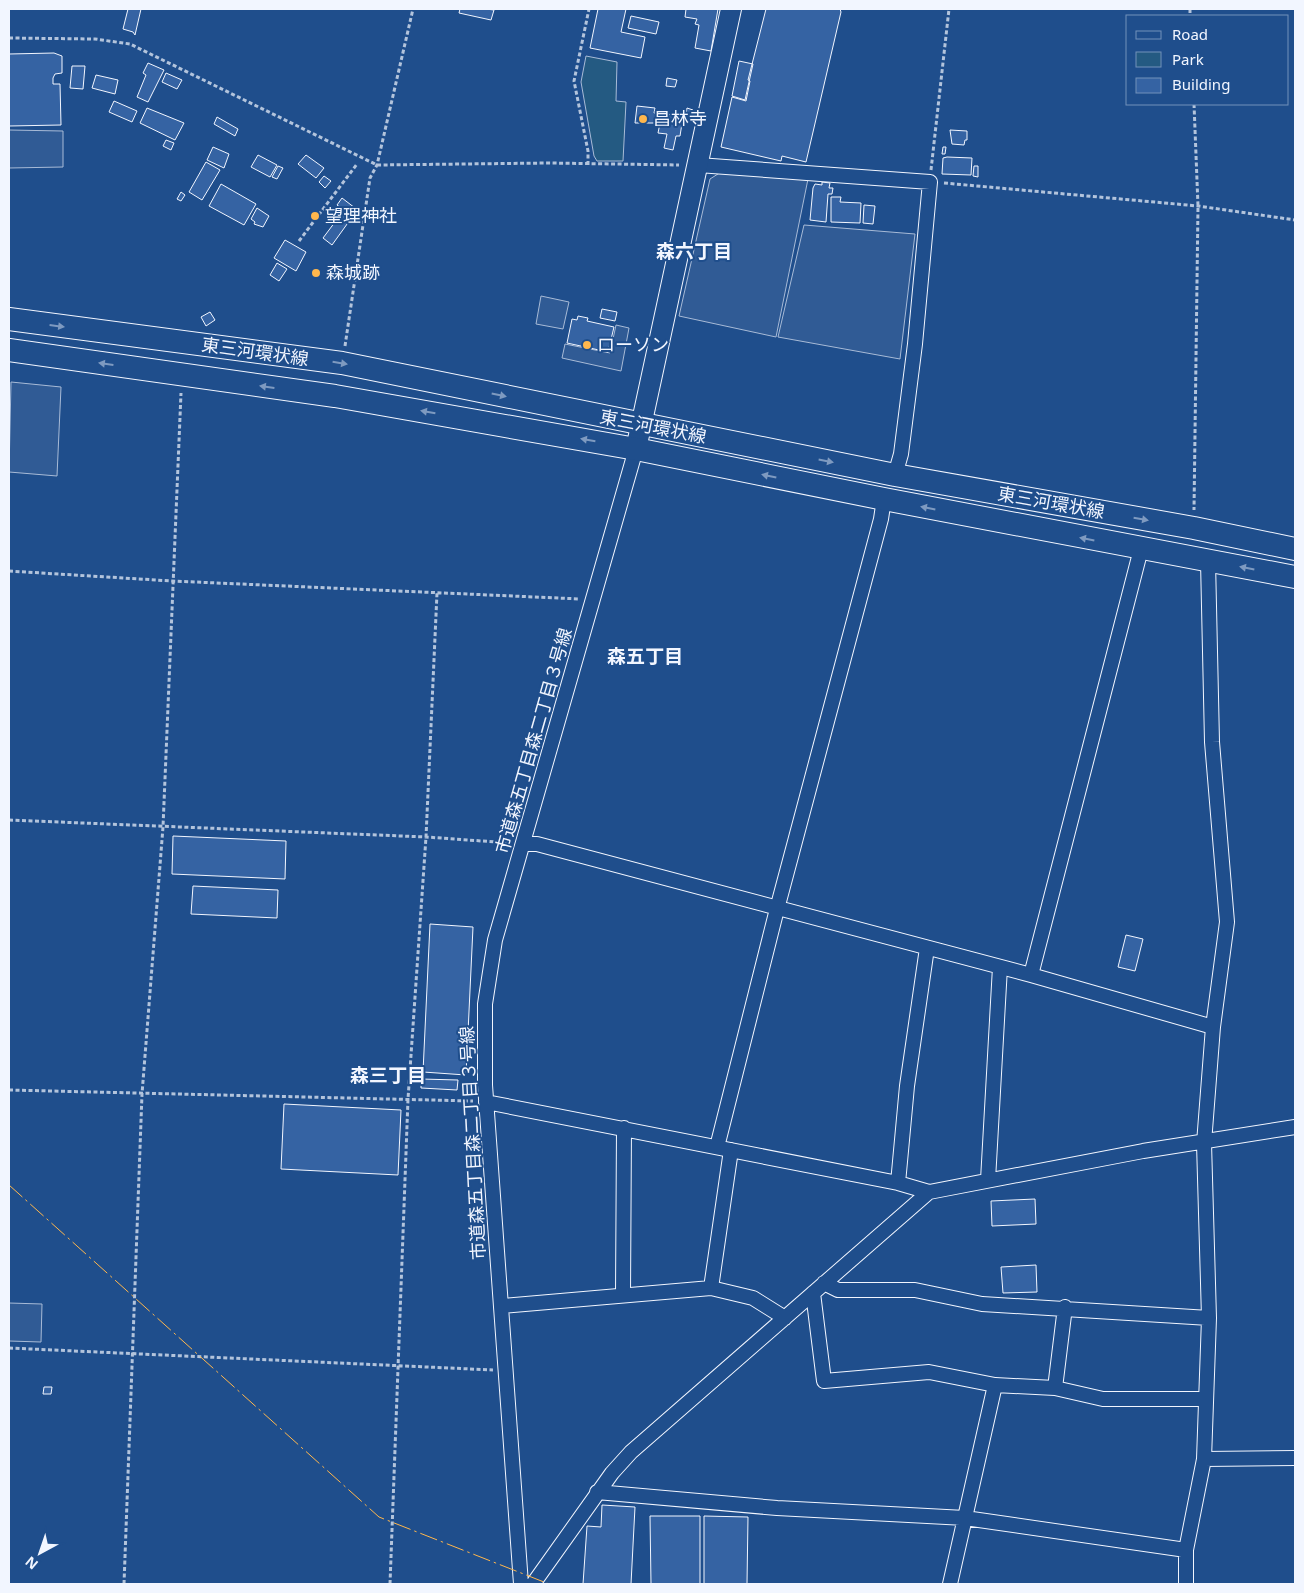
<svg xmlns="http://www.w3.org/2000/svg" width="1304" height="1593" viewBox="0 0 1304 1593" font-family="'Noto Sans','Noto Sans JP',sans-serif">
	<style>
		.green { fill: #245a82; stroke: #a8bbd7 }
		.parking { fill: #305b95; stroke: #a8bbd7 }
		.building { fill: #3563a3; stroke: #f2f6ff }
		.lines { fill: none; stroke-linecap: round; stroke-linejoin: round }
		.street-casing { stroke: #f2f6ff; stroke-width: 16 }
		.secondary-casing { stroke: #f2f6ff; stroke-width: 22 }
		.primary-casing { stroke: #f2f6ff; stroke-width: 24 }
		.path { stroke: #b3c4dc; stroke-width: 3; stroke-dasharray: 4 2.5; stroke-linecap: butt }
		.street { stroke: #1f4e8c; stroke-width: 14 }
		.secondary { stroke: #1f4e8c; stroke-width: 20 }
		.primary { stroke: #1f4e8c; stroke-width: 22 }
		.power { stroke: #ffb74d; stroke-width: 1; stroke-dasharray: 18 4 2.5 4; stroke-linecap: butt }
		.oneway { fill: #7e9ac0 }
		.poi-dot { fill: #ffb74d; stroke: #1f4e8c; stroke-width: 2 }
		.labels { text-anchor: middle; stroke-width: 4; stroke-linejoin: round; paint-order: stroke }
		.poi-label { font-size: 18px; fill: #f2f6ff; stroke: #1f4e8c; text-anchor: start }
		.street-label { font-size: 18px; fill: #f2f6ff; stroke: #1f4e8c }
		.neighbourhood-label { font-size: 19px; font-weight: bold; fill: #f2f6ff; stroke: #1f4e8c }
	</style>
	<rect width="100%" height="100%" fill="#1f4e8c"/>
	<path class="green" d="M586 56 617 62 616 101 626 102 623 161H597L594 156 581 82Z"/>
	<path class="parking" d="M9 130 63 131V167L9 168Z
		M721 172 808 179 776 337 679 316 710 179Z
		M804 225 915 234 900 359 778 337Z
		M541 296 569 302 563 329 536 324Z
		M616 325 629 328 621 371 562 358 565 344 610 353Z
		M11 382 61 387 57 476 9 472Z
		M9 1303 42 1304 41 1342 9 1341Z"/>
	<path class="building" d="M128 9H141L135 35 133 32 123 29Z
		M460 9H486L494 10 491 20 459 13Z
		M598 9H626L621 32 645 37 641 58 590 48Z
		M686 9H718L711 51 695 48 699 25 695 24 697 19 685 17Z
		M766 9H840L841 12 806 162 782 156 781 161 721 147 732 97 746 101 750 81 748 80Z
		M631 16 659 22 656 34 628 28Z
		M54 53 62 56V73L55 74 53 78V84H60L61 125 9 126V54Z
		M739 61 753 64 745 100 732 96Z
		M148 63 164 70 148 102 137 97 146 75 143 73Z
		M72 66H85L83 89 70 88Z
		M166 73 182 80 177 89 162 82Z
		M96 75 118 80 115 94 92 88Z
		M667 78 677 80 675 87 666 86Z
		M114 101 137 111 132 122 109 112Z
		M637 106 655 108 654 113H658L657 123H635Z
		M147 108 184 123 175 140 140 123Z
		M687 108 693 110 692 115 686 114Z
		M662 113 683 117 680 136H676L673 150 664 148 667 134 658 133Z
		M217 117 238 129 235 136 214 124Z
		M950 130 967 131V140H965L964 145 952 144Z
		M166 140 174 143 171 150 163 146Z
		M213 147 229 154 224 168 207 160Z
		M943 147H946L945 154H942Z
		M258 155 277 165 270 177 251 167Z
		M306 155 324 168 316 178 298 164Z
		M947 157 972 158 971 175 942 174 943 158Z
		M206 162 220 170 202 200 189 192Z
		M278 166 283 168 277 179 272 177Z
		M974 166H978V177L973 176Z
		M324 176 331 181 325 188 319 182Z
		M822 182 830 183 829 188H833L832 194H828L826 222 810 220 813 188 815 184 822 185Z
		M221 184 256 204 244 225 209 206Z
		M181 192 185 195 181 201 177 199Z
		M831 197H841L840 202 861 203 860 223 831 222Z
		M342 198 355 208 349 214 337 205Z
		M864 205 875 206 873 224 863 223Z
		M257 208 269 216 263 227 254 224 255 222 251 219Z
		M341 214 350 220 332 245 323 238Z
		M285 240 306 252 296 271 274 258Z
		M277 263 287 269 279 281 270 275Z
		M602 309 617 312 615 321 600 318Z
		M210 312 215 320 206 326 201 317Z
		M578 316 588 318 587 321 614 327 608 352 567 343 572 319 577 320Z
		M173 836 286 841 285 879 172 874Z
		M193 886 278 890 277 918 191 914Z
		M430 924 473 927 466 1075 423 1072Z
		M1126 935 1143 939 1135 971 1118 967Z
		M421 1079 458 1080 457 1090 421 1088Z
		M284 1104 401 1110 398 1175 281 1169Z
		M1035 1199 1036 1224 992 1226 991 1201Z
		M1036 1265 1037 1292 1003 1293 1001 1267Z
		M44 1387H52L51 1394H43Z
		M602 1505 635 1507 631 1584H583L587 1526 601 1527Z
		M650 1516H700V1584H651Z
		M704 1516 748 1517 747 1584H704Z"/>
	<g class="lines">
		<g class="street-casing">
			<path id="street" d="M698 165 930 182 915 344 901 454 895 475
				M524 844H537L1031 975 1213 1027
				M1031 975 1141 549
				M486 1102 898 1183 929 1192 1143 1151 1295 1127
				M717 1147 777 909 881 519 884 499
				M988 1180 1000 967
				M898 1183 907 1086 927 948
				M824 1283 838 1290H915L982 1304 1209 1318
				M711 1288 731 1150
				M813 1293 824 1381 929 1372 995 1385 1055 1388 1103 1399H1206
				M623 1294 624 1128
				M502 1306 711 1288 753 1298 785 1318
				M1055 1388 1065 1307
				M1204 1459 1295 1458
				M597 1492 777 1508 965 1518 1186 1550
				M521 1584 485 1085V1004L495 940 636 449
				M533 1584 612 1473 631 1452 929 1192
				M950 1584 995 1385
				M1186 1584V1550L1204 1459 1209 1318 1204 1143 1213 1027 1227 922 1212 742 1208 561"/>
		</g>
		<g class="secondary-casing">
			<path id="secondary" d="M636 449 731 9"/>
		</g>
		<g class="primary-casing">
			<path id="primary" d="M9 319 342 363 895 475 1194 528 1295 549
				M9 350 335 396 636 449 884 499 1295 577"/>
		</g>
		<path class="path" d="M1190 9V16
			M9 38 95 39 130 44 377 165 550 163 679 165
			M1194 104 1198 206 1194 510
			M588 165V151L574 81 589 9
			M931 170 949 9
			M944 183 1198 206 1295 220
			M299 241 357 164
			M345 346 370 178 377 165 413 9
			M9 571 172 581 580 599
			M9 820 426 837 510 843
			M9 1090 473 1101
			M9 1348 493 1370
			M124 1584 142 1094 163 827 181 393
			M390 1584 408 1099 426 837 437 593"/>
		<use href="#street" class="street"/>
		<use href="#secondary" class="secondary"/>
		<use href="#primary" class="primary"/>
		<path class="power" d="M9 1185 379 1517 549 1584"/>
	</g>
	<defs><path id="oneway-solid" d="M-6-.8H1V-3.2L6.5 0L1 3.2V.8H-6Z" transform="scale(1.25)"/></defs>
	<g class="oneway">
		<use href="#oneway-solid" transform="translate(57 326) rotate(7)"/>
		<use href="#oneway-solid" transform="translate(340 363) rotate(9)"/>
		<use href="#oneway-solid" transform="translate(106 364) rotate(-172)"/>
		<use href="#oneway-solid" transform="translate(267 387) rotate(-172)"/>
		<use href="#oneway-solid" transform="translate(499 395) rotate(12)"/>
		<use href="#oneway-solid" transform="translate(428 412) rotate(-170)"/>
		<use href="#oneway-solid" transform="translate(588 440) rotate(-170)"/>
		<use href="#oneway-solid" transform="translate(826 461) rotate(11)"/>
		<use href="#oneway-solid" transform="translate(769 476) rotate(-168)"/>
		<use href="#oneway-solid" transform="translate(928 508) rotate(-169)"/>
		<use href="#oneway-solid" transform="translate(1141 519) rotate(10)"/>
		<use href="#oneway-solid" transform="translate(1087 539) rotate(-169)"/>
		<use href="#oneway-solid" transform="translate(1247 568) rotate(-169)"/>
	</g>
	<g class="poi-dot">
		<circle cx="643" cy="119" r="5"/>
		<circle cx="315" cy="216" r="5"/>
		<circle cx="316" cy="273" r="5"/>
		<circle cx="587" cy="345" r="5"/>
	</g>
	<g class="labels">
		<g class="poi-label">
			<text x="653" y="125">昌林寺</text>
			<text x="325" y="222">望理神社</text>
			<text x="326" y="279">森城跡</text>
			<text x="597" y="351">ローソン</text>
		</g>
		<g class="street-label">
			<text transform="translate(255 352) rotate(8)" y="6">東三河環状線</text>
			<text transform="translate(653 427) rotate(11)" y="6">東三河環状線</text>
			<text transform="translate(1051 503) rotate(10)" y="6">東三河環状線</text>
			<text transform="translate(534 741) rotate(-74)" y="6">市道森五丁目森二丁目３号線</text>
			<text transform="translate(473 1143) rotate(-93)" y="6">市道森五丁目森二丁目３号線</text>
		</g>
		<g class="neighbourhood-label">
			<text x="694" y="258">森六丁目</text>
			<text x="645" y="663">森五丁目</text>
			<text x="388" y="1082">森三丁目</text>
		</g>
	</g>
	<rect width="1304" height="1593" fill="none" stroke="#f2f6ff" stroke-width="20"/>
	<rect x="1126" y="15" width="162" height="90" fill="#1f4e8c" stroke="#7391ba"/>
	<rect x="1136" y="31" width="25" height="8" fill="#1f4e8c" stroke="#7391ba"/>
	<text x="1172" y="40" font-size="15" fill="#f2f6ff">Road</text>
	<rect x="1136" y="52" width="25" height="15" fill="#245a82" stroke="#7391ba"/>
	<text x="1172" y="65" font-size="15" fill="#f2f6ff">Park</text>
	<rect x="1136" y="78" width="25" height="15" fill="#3563a3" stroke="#7391ba"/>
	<text x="1172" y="90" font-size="15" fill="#f2f6ff">Building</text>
	<g transform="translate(40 1553) rotate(220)" stroke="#1f4e8c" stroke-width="4" paint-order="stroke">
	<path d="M0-4L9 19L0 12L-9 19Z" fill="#f2f6ff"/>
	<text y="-8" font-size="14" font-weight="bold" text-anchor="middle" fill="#f2f6ff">N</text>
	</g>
</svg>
